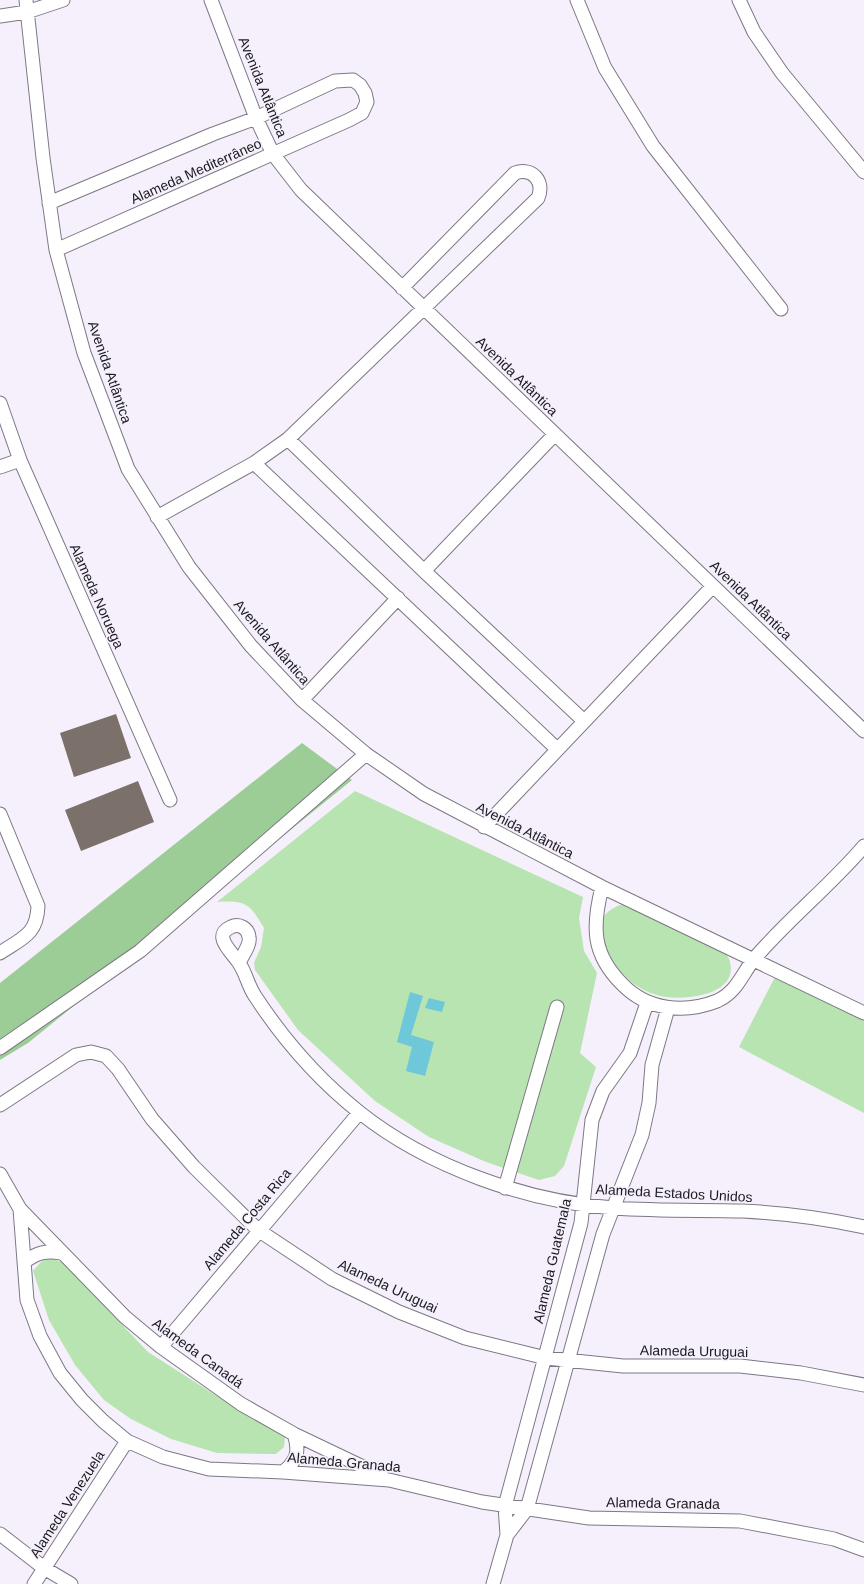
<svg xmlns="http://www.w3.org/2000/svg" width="864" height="1584" viewBox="0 0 864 1584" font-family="Arial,sans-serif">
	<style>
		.green { fill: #b7e4b0 }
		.forest { fill: #9dcd96 }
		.water { fill: #6ec8da }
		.building { fill: #7b716a }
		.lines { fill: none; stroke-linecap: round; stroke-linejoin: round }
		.minor-casing { stroke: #7d7882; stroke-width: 15 }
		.minor { stroke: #fff; stroke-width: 13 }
		.labels { text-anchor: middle; stroke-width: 3.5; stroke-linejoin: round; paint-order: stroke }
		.street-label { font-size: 14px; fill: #1b191d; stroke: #f5f0fc }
	</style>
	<rect width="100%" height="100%" fill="#f5f0fc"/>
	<path class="green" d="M355 791 583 897 579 918 584 951 597 973 580 1053 596 1067 564 1166 555 1176 539 1180 486 1162 429 1137 375 1101 298 1030 255 970 254 963 261 947 264 928C250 904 246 900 217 902Z
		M624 904 722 949C725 953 729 957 730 962 739 997 679 1002 657 995 638 990 622 976 612 960 607 951 602 939 601 928 600 915 612 907 624 904Z
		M775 977 864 1020V1113L739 1047Z
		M50 1258 62 1262 148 1352 237 1409 281 1427 285 1437 284 1447 276 1454 217 1453 171 1439 131 1419 104 1400 75 1365 49 1320 33 1271 42 1261Z"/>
	<path class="forest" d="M302 743 352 780 28 1043 0 1060V983Z"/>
	<path class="water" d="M410 992 423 996 411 1035 434 1042 425 1076 406 1071 412 1047 397 1042Z
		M429 998 445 1002 442 1012 425 1008Z"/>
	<path class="building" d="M116 714 131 758 74 777 60 733Z
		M138 781 154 822 81 851 65 810Z"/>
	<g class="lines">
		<g class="minor-casing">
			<path id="minor" d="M26 0 43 158 56 250 84 353 128 469 189 567 251 646 302 700 366 754 424 794 602 887 864 1013
				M211 0 256 118 273 154 301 190 864 731
				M577 0 605 68 653 146 781 309
				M739 0 754 32 782 73 864 172
				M0 16 27 12 63 0
				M49 203 213 134 256 118 335 81 353 80 360 85 365 93 367 102 362 113 349 120 56 250
				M0 403 20 460 170 800
				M288 439 424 571 584 721
				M254 463 557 749
				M0 467 20 460
				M157 517 254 463 288 439 538 198C545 181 532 167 515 173L402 288
				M424 571 555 434
				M302 700 398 598
				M0 814 38 906C37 935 22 938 0 953
				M484 827 713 586
				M602 887C592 927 592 954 622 984 647 1010 684 1014 717 1001 737 992 742 974 754 959 788 919 830 886 864 846
				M239 963C242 956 251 944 249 937 248 928 239 923 231 927 211 936 233 953 239 963 246 973 248 986 255 996 283 1039 319 1080 359 1112 428 1167 527 1202 614 1208 656 1211 699 1210 742 1211 783 1213 824 1218 864 1227
				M0 1048 140 951 366 754
				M0 1105 76 1055 91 1052 106 1056 118 1069 152 1119 194 1167 258 1230 332 1279 399 1312 465 1338 546 1358 623 1366H740L801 1373 864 1385
				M0 1174 20 1209 27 1300 40 1336 60 1373 82 1400 103 1421 127 1441 163 1457 209 1469 283 1472 389 1480 482 1502 589 1518 740 1521 834 1539 864 1550
				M505 1188 557 1007
				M20 1209 125 1317 161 1347 241 1404 294 1434 382 1476
				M24 1262C37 1253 45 1250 61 1253
				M161 1347 359 1113
				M283 1472C297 1461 300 1451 294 1434
				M0 1534 44 1568 71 1584
				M507 1535 527 1509 603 1234 642 1135 649 1103 652 1065 668 1008
				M34 1584 127 1441
				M493 1584 507 1535 505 1506 581 1223 592 1120 603 1091 630 1053 647 1003"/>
		</g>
		<use href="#minor" class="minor"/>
	</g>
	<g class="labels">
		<g class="street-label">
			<text transform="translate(263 87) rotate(68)" y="5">Avenida Atlântica</text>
			<text transform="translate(196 171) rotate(-24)" y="5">Alameda Mediterrâneo</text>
			<text transform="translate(110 372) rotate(71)" y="5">Avenida Atlântica</text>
			<text transform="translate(517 376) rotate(44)" y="5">Avenida Atlântica</text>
			<text transform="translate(97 596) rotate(66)" y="5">Alameda Noruega</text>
			<text transform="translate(751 600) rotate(44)" y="5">Avenida Atlântica</text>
			<text transform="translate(272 642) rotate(49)" y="5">Avenida Atlântica</text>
			<text transform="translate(525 830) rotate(27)" y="5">Avenida Atlântica</text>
			<text transform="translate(674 1193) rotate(3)" y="5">Alameda Estados Unidos</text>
			<text transform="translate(247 1219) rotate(-50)" y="5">Alameda Costa Rica</text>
			<text transform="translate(552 1261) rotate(-77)" y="5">Alameda Guatemala</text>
			<text transform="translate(388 1286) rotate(25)" y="5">Alameda Uruguai</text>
			<text transform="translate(694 1351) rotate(1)" y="5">Alameda Uruguai</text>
			<text transform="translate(198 1353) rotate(36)" y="5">Alameda Canadá</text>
			<text transform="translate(344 1462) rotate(5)" y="5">Alameda Granada</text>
			<text transform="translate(663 1503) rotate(1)" y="5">Alameda Granada</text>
			<text transform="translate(67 1504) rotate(-57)" y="5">Alameda Venezuela</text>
		</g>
	</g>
</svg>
